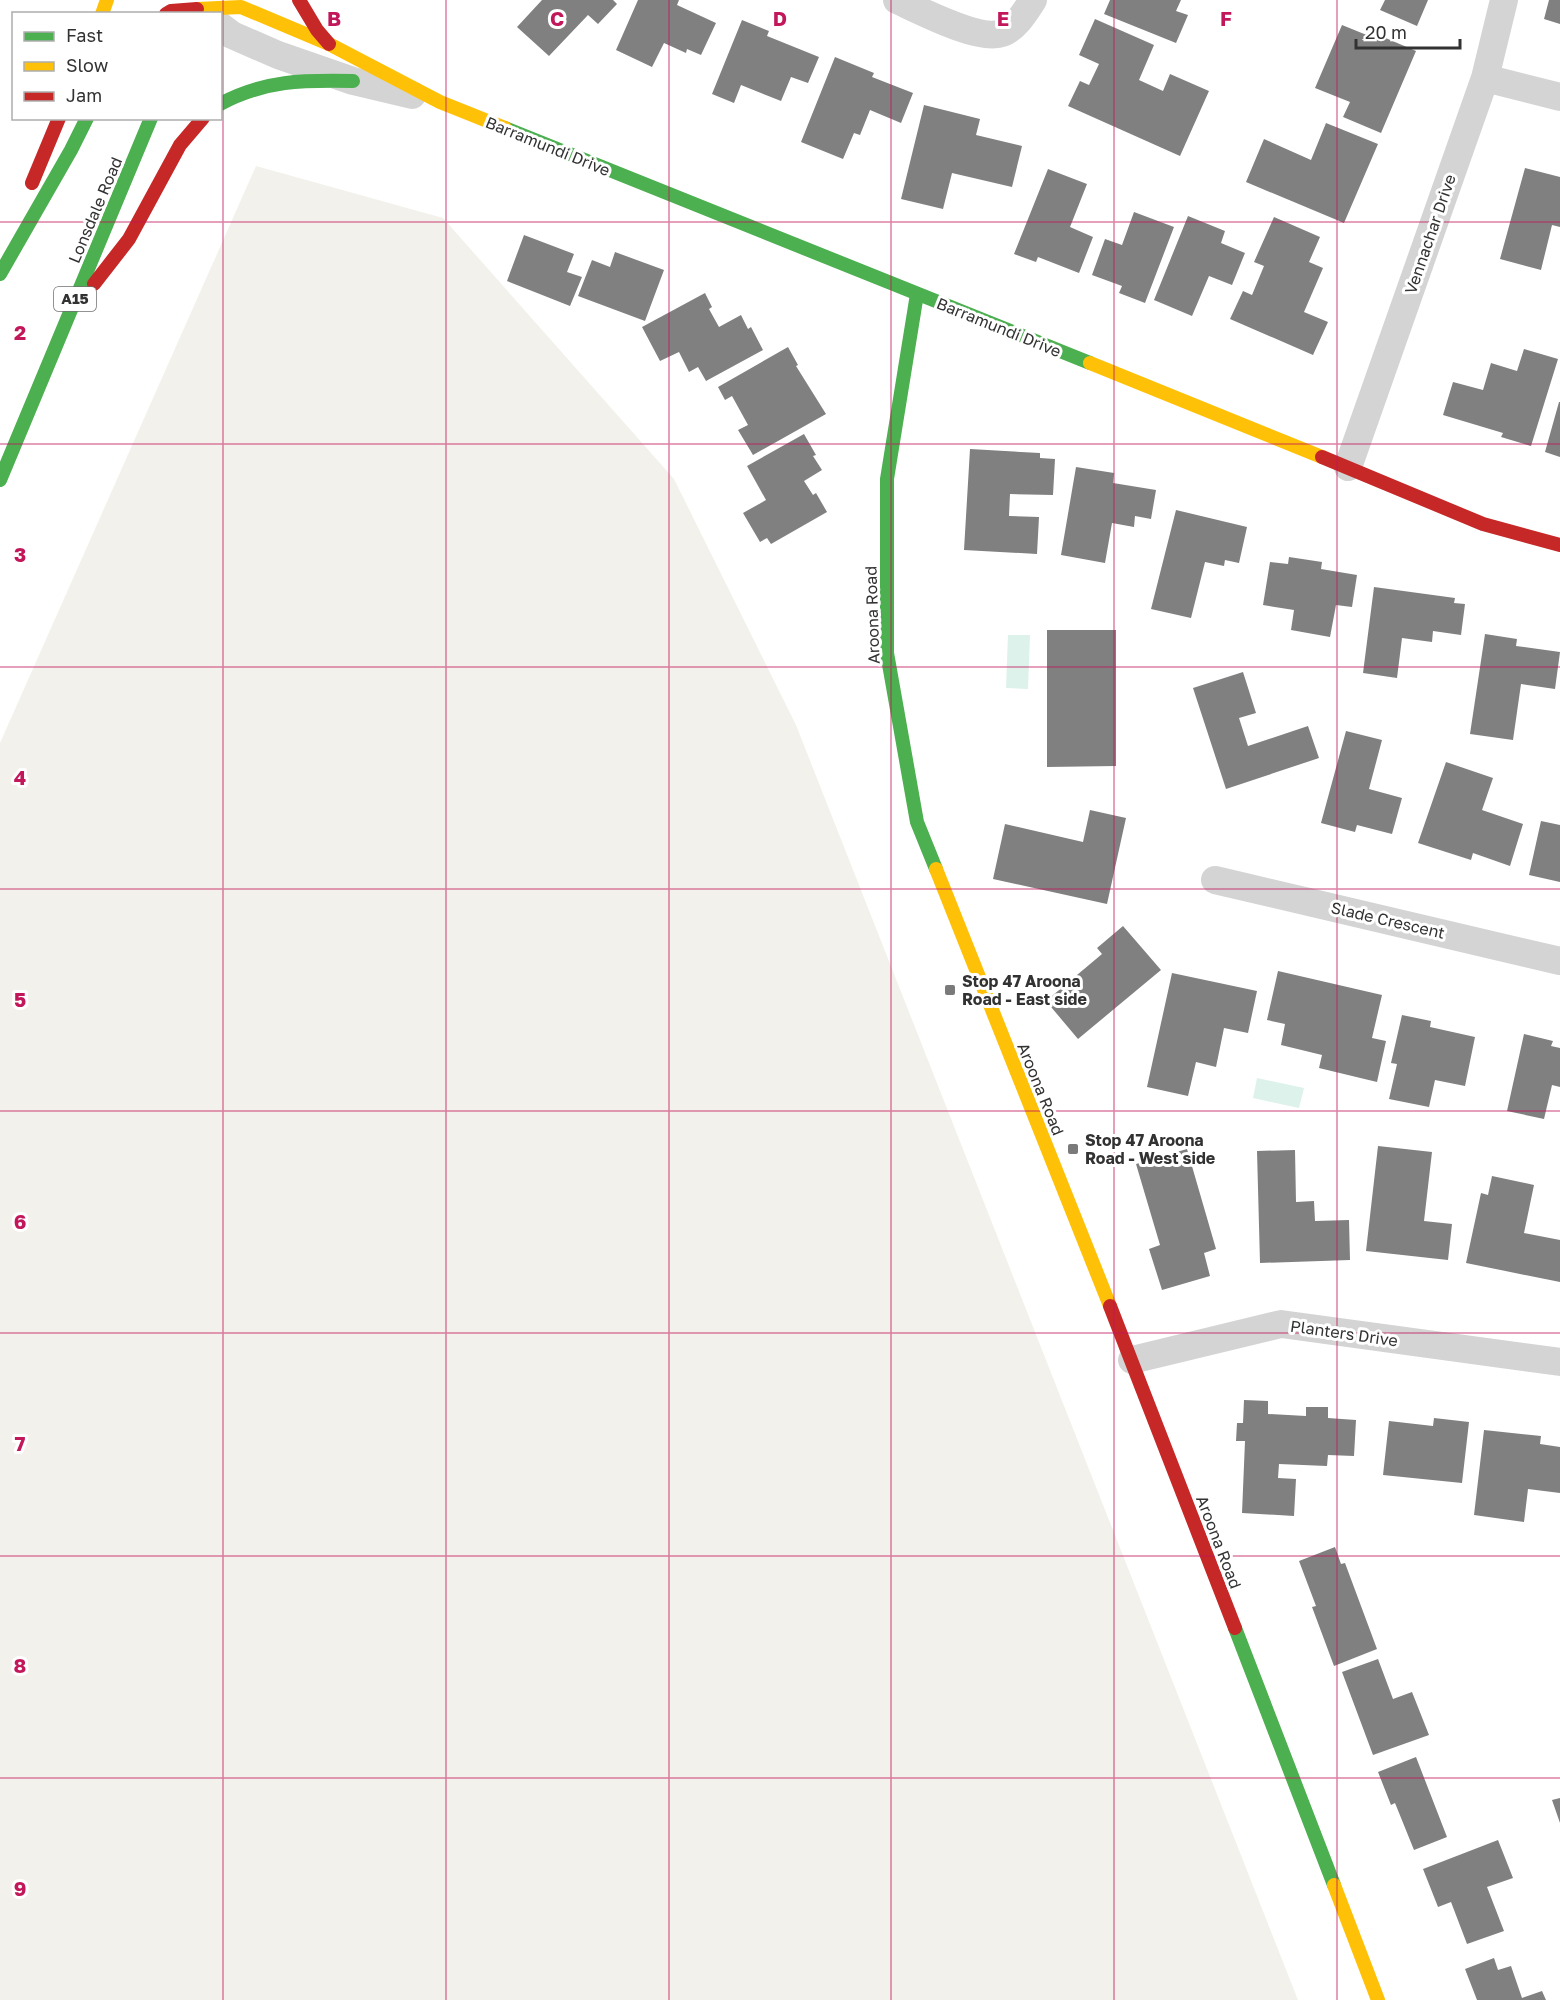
<svg xmlns="http://www.w3.org/2000/svg" width="1560" height="2000" viewBox="0 0 1560 2000" font-family="'Golos Text',sans-serif">
	<style>
		.green { fill: #f3f1eb }
		.water { fill: #ddf2eb }
		.building { fill: #808080 }
		.lines { fill: none; stroke-linecap: round; stroke-linejoin: round }
		.street { stroke: #d4d4d4; stroke-width: 28 }
		.fast { stroke: #4caf50; stroke-width: 14 }
		.slow { stroke: #ffc107; stroke-width: 14 }
		.jam { stroke: #c62828; stroke-width: 14 }
		.grid { fill: none; stroke: #c2185b; stroke-width: 1.5; stroke-opacity: 0.55 }
		.poi-dot { fill: #7a7a7a; stroke: #fff; stroke-width: 2 }
		.labels { text-anchor: middle; stroke-width: 6; stroke-linejoin: round; paint-order: stroke }
		.shield { fill: #fff; stroke: #707070; stroke-width: 1.5 }
		.shield-label { font-size: 15px; font-weight: bold; fill: #323232 }
		.street-label { font-size: 16px; fill: #323232; stroke: #fff }
		.poi-label { font-size: 16px; font-weight: bold; fill: #323232; stroke: #fff; text-anchor: start }
		.grid-label { font-size: 20px; text-anchor: middle; font-weight: bold; fill: #c2185b; stroke: #fff; stroke-width: 6; stroke-linejoin: round; paint-order: stroke }
	</style>
	<rect width="100%" height="100%" fill="#fff"/>
	<path class="green" d="M256 166 443 218 674 479 796 725 1298 2000H0V743Z"/>
	<path class="water" d="M1008 635H1030L1028 689 1006 688Z
		M1257 1078 1304 1088 1299 1108 1253 1098Z"/>
	<path class="building" d="M542 0H613L617 4 598 24 588 15 549 56 517 27Z
		M638 0H679L677 5 716 23 701 55 687 49 686 53 664 43 652 67 616 50Z
		M1110 0H1181L1176 11 1188 15 1176 43 1104 14Z
		M1385 0H1428L1417 26 1380 10Z
		M1549 0H1560V24L1544 19Z
		M1095 19 1154 45 1139 80 1163 91 1170 74 1209 91 1180 156 1068 106 1080 81 1089 85 1099 64 1079 55Z
		M742 20 769 31 767 36 819 57 808 83 791 77 781 101 741 85 734 103 712 94Z
		M1342 25 1379 40 1381 36 1416 51 1381 133 1343 117 1350 102 1315 88Z
		M835 57 874 73 872 77 913 93 901 123 870 110 860 135 854 133 843 159 801 142Z
		M924 105 980 119 976 135 1022 146 1012 187 952 173 943 209 901 199Z
		M1326 123 1378 144 1344 223 1246 182 1264 139 1311 160Z
		M1525 168 1560 177V227L1552 225 1541 270 1500 259Z
		M1048 169 1087 184 1070 227 1093 237 1079 273 1038 257 1036 262 1014 254Z
		M1134 212 1174 227 1145 303 1119 293 1122 286 1092 275 1105 239 1122 245Z
		M1188 216 1225 231 1221 243 1245 253 1232 285 1209 276 1192 316 1154 300Z
		M1274 217 1320 237 1309 262 1323 268 1304 312 1328 322 1313 355 1230 319 1243 291 1252 295 1264 266 1254 262Z
		M524 235 574 254 567 272 582 277 570 306 507 281Z
		M615 252 664 270 645 321 578 296 592 260 610 267Z
		M705 293 712 307 709 309 719 327 741 315 748 329 751 327 763 350 706 381 698 367 689 372 679 352 660 361 642 327Z
		M788 347 798 365 796 366 826 414 753 455 738 430 748 425 732 396 725 400 718 387Z
		M1524 349 1558 359 1531 446 1501 437 1503 433 1443 415 1453 382 1483 390 1491 363 1517 371Z
		M1559 402H1560V457L1545 452Z
		M804 434 816 455 813 456 822 470 804 481 813 495 816 493 827 512 771 544 767 538 760 542 743 513 766 500 747 466Z
		M970 449 1040 453V458L1055 459 1053 495 1010 494 1009 516 1039 517 1037 554 964 550Z
		M1076 467 1114 473 1113 483 1156 490 1151 519 1135 516 1134 527 1112 523 1105 563 1061 555Z
		M1176 510 1247 527 1239 563 1225 560 1224 566 1205 562 1191 618 1151 609Z
		M1289 557 1322 562 1321 569 1357 575 1352 607 1336 605 1330 637 1291 630 1294 610 1263 605 1270 562 1288 564Z
		M1374 587 1455 598 1454 603 1465 604 1461 635 1433 631 1432 642 1402 638 1397 678 1363 673Z
		M1047 630H1116V766L1047 767Z
		M1485 634 1517 639 1516 646 1560 652 1555 689 1521 684 1513 740 1470 734Z
		M1243 672 1256 713 1239 718 1248 746 1308 726 1319 758 1226 789 1193 688Z
		M1346 731 1382 740 1369 789 1402 798 1392 834 1357 825 1355 832 1321 823Z
		M1446 762 1493 778 1482 810 1523 824 1510 866 1473 853 1471 860 1418 843Z
		M1090 810 1126 818 1107 904 993 879 1005 824 1083 842Z
		M1541 821 1560 825V882L1529 875Z
		M1123 926 1161 970 1078 1039 1046 1001 1102 954 1097 948Z
		M1278 971 1382 995 1372 1038 1386 1041 1377 1082 1319 1068 1322 1055 1281 1045 1285 1024 1267 1020Z
		M1172 973 1257 991 1248 1033 1224 1028 1216 1067 1196 1062 1188 1096 1147 1087Z
		M1402 1015 1431 1021 1430 1027 1475 1037 1465 1086 1435 1080 1429 1107 1389 1099 1397 1064 1391 1063Z
		M1524 1034 1553 1041 1551 1046 1560 1048V1087L1552 1085 1544 1119 1507 1111Z
		M1378 1146 1432 1152 1424 1221 1452 1224 1448 1260 1366 1251Z
		M1187 1149 1216 1249 1204 1253 1210 1276 1162 1290 1149 1249 1160 1245 1136 1164Z
		M1295 1150 1296 1202 1314 1201 1315 1221 1349 1220 1350 1260 1260 1263 1257 1151Z
		M1492 1176 1534 1185 1524 1233 1560 1240V1282L1466 1263 1481 1193 1488 1195Z
		M1244 1400 1268 1401V1414L1306 1416V1407H1328V1418L1356 1420 1354 1456 1328 1455 1327 1466 1279 1464 1278 1478 1296 1479 1294 1516 1242 1513 1245 1441H1236L1237 1423H1243Z
		M1434 1418 1469 1422 1462 1483 1383 1475 1389 1421 1433 1426Z
		M1484 1430 1541 1436 1540 1444 1560 1447V1493L1528 1489 1524 1522 1474 1515Z
		M1335 1547 1341 1564 1345 1563 1377 1649 1334 1666 1312 1607 1316 1606 1299 1561Z
		M1378 1659 1393 1699 1412 1692 1429 1735 1373 1755 1342 1672Z
		M1416 1757 1447 1837 1414 1850 1395 1803 1391 1805 1378 1772Z
		M1560 1798V1823L1552 1800Z
		M1498 1840 1513 1878 1487 1887 1504 1931 1467 1944 1451 1902 1438 1907 1423 1869Z
		M1494 1958 1498 1970 1511 1966 1522 1998 1542 1991 1546 2000H1477L1465 1969Z"/>
	<g class="lines">
		<path class="street" d="M897 0C919 10 980 42 1002 33 1016 28 1025 12 1033 0
			M220 26 232 35 278 55 353 81 412 95
			M1485 78 1560 97
			M1348 467 1485 78 1504 0
			M1215 880 1560 961
			M1132 1360 1281 1324 1560 1362"/>
		<path class="fast" d="M220 104C265 80 303 80 353 81
			M505 128 1090 363
			M0 274 71 150 87 118
			M917 294 887 479V653L917 822 936 869
			M0 480 151 118
			M1235 1628 1334 1885"/>
		<path class="slow" d="M197 9 241 7 329 44 440 102 505 128
			M102 14 107 0
			M1090 363 1322 457
			M936 869 1110 1306
			M1334 1885 1378 2000"/>
		<path class="jam" d="M299 0 317 30 329 44
			M166 14 171 11 197 9
			M32 183 59 118
			M94 284 129 239 180 145 203 118
			M1322 457 1483 524 1560 545
			M1110 1306 1235 1628"/>
	</g>
	<path class="grid" d="M223 0V2000M446 0V2000M669 0V2000M891 0V2000M1114 0V2000M1337 0V2000M0 222H1560M0 444H1560M0 667H1560M0 889H1560M0 1111H1560M0 1333H1560M0 1556H1560M0 1778H1560"/>
	<g class="poi-dot">
		<rect x="944" y="984" width="12" height="12" rx="3"/>
		<rect x="1067" y="1143" width="12" height="12" rx="3"/>
	</g>
	<g class="labels">
		<rect class="shield" x="54" y="287" width="42" height="24" rx="4.5"/>
		<g class="shield-label">
			<text x="75" y="304">A15</text>
		</g>
		<g class="street-label">
			<text transform="translate(548 146) rotate(22)" y="6">Barramundi Drive</text>
			<text transform="translate(95 210) rotate(-67)" y="6">Lonsdale Road</text>
			<text transform="translate(1430 234) rotate(-71)" y="6">Vennachar Drive</text>
			<text transform="translate(999 327) rotate(22)" y="6">Barramundi Drive</text>
			<text transform="translate(872 615) rotate(-92)" y="6">Aroona Road</text>
			<text transform="translate(1388 920) rotate(13)" y="6">Slade Crescent</text>
			<text transform="translate(1041 1089) rotate(68)" y="6">Aroona Road</text>
			<text transform="translate(1344 1333) rotate(8)" y="6">Planters Drive</text>
			<text transform="translate(1219 1542) rotate(69)" y="6">Aroona Road</text>
		</g>
		<g class="poi-label">
			<text x="962" y="987">Stop 47 Aroona<tspan x="962" dy="18">Road - East side</tspan></text>
			<text x="1085" y="1146">Stop 47 Aroona<tspan x="1085" dy="18">Road - West side</tspan></text>
		</g>
	</g>
	<g class="grid-label">
		<text x="334" y="26">B</text>
		<text x="557" y="26">C</text>
		<text x="780" y="26">D</text>
		<text x="1003" y="26">E</text>
		<text x="1226" y="26">F</text>
		<text x="20" y="340">2</text>
		<text x="20" y="562">3</text>
		<text x="20" y="785">4</text>
		<text x="20" y="1007">5</text>
		<text x="20" y="1229">6</text>
		<text x="20" y="1451">7</text>
		<text x="20" y="1673">8</text>
		<text x="20" y="1896">9</text>
	</g>
	<rect x="12" y="12" width="210" height="108" fill="#ffffff" stroke="#adadad" stroke-width="1.5"/>
	<rect x="24" y="32" width="30" height="9" fill="#4caf50" stroke="#adadad" stroke-width="1.5"/>
	<text x="66" y="42" font-size="18" fill="#323232">Fast</text>
	<rect x="24" y="62" width="30" height="9" fill="#ffc107" stroke="#adadad" stroke-width="1.5"/>
	<text x="66" y="72" font-size="18" fill="#323232">Slow</text>
	<rect x="24" y="92" width="30" height="9" fill="#c62828" stroke="#adadad" stroke-width="1.5"/>
	<text x="66" y="102" font-size="18" fill="#323232">Jam</text>
	<path d="M1356 39v9h104v-9" fill="none" stroke="#323232" stroke-width="3"/>
	<text x="1365" y="39" font-size="18" fill="#323232" stroke="#ffffff" stroke-width="4.5" paint-order="stroke">20 m</text>
</svg>
